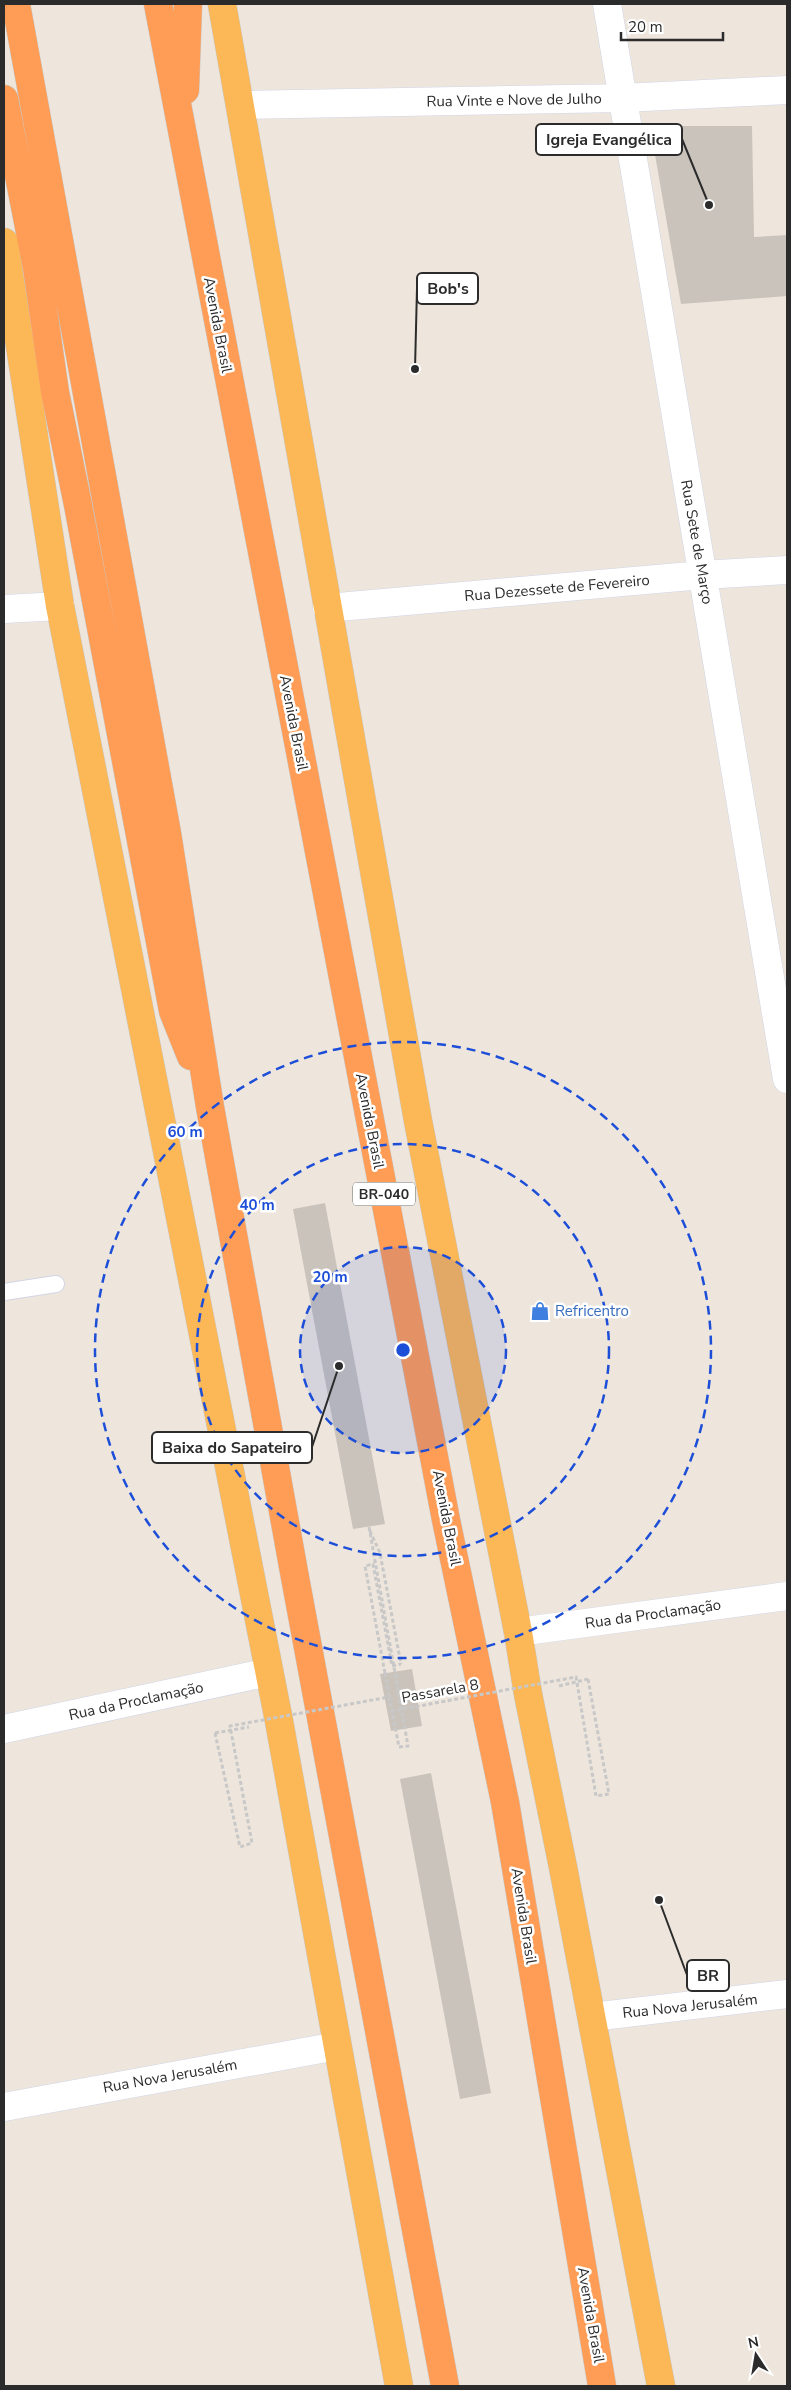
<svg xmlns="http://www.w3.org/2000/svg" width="791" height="2390" viewBox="0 0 791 2390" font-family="'Nunito Sans',sans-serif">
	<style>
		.building { fill: #c9c3bc }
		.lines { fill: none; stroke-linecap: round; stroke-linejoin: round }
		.service-casing { stroke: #d1d5e5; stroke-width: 18 }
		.minor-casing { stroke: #d1d5e5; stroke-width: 29 }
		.trunk-casing { stroke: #c8c8c8; stroke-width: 29 }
		.motorway-casing { stroke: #c8c8c8; stroke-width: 29 }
		.path { stroke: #c8c8c8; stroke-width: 3; stroke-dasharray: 4 2.5; stroke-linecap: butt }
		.service { stroke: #fff; stroke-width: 16 }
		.minor { stroke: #fff; stroke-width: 28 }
		.trunk { stroke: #fcb756; stroke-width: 28 }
		.motorway { stroke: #ff9d56; stroke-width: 28 }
		.path-bridge { stroke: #c8c8c8; stroke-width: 3; stroke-dasharray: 4 2.5; stroke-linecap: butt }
		.ring { fill: none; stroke: #1d4ed8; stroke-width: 2.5; stroke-dasharray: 9 6 }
		.labels { text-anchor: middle; stroke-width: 5; stroke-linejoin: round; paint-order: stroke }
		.shield { fill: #fff; stroke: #6b6b6b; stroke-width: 1 }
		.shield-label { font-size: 14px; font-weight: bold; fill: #2b2b2b }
		.street-label { font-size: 15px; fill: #2b2b2b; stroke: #fff }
		.shop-label { font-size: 15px; fill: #366cbe; stroke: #fff; text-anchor: start }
		.centre { fill: #1d4ed8; stroke: #fff; stroke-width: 2.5 }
		.ring-label { font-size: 15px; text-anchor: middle; font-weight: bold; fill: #1d4ed8; stroke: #fff; stroke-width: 5; stroke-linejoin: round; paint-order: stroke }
		.leader { fill: none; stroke: #2b2b2b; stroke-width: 2 }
		.callout-dot { fill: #2b2b2b; stroke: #fff; stroke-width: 2 }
		.callout { fill: #fff; stroke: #2b2b2b; stroke-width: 2 }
		.callout-label { font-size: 16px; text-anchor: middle; font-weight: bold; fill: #2b2b2b }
	</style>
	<rect width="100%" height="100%" fill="#eee6dc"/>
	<path class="building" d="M650 126H752L754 237 787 235V296L681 304Z
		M325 1203 385 1524 353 1529 293 1209Z
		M412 1669 422 1726 391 1731 380 1674Z
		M431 1773 491 2093 460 2099 400 1779Z"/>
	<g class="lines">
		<g class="service-casing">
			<path id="service" d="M4 1292 56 1284"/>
		</g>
		<g class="minor-casing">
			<path id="minor" d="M607 4 787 1079
				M241 105 622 98 787 90
				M327 608 702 575 787 570
				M4 609 60 606
				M518 1632 787 1596
				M4 1729 269 1672
				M592 2017 787 1994
				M4 2107 337 2046"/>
		</g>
		<g class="trunk-casing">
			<path id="trunk" d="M222 4 418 1121 518 1632 528 1694 563 1867 661 2386
				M4 242 60 606 279 1721 399 2386"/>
		</g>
		<g class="motorway-casing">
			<path id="motorway" d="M16 4 167 833 210 1107 294 1572 445 2386
				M158 4 446 1520 505 1802 602 2386
				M185 90 188 4
				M4 99 37 268 55 392 78 505 173 1011 191 1056"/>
		</g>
		<path class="path" d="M369 1527 408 1746 399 1747 392 1711
			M370 1531 380 1553 401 1664
			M385 1673 389 1697
			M559 1686 588 1679
			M215 1733 249 1727"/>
		<use href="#service" class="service"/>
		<use href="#minor" class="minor"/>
		<use href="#trunk" class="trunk"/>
		<use href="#motorway" class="motorway"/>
		<path class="path-bridge" d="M385 1673 365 1566 373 1564 392 1666 401 1664
			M215 1733 240 1847 252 1843 230 1726 389 1697 392 1711 576 1677 596 1796 609 1794 588 1679"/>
	</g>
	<circle cx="403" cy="1350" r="103" fill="#1d4ed8" fill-opacity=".12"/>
	<g class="ring">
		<circle cx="403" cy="1350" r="103"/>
		<circle cx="403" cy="1350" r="206"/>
		<circle cx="403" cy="1350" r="308"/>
	</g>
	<defs>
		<g id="shop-bare" transform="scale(1.5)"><path d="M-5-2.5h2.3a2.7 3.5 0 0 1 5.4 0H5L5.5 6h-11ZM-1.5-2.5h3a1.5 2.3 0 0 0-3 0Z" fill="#3f7fe0" stroke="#fff" stroke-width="2.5" paint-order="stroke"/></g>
	</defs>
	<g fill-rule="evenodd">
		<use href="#shop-bare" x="540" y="1311"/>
	</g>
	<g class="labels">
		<rect class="shield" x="353" y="1182.5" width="62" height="23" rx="4"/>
		<g class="shield-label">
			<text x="384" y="1199">BR-040</text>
		</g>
		<g class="street-label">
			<text transform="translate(514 100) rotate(-1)" y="5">Rua Vinte e Nove de Julho</text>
			<text transform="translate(218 325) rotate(79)" y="5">Avenida Brasil</text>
			<text transform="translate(697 542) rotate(80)" y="5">Rua Sete de Março</text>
			<text transform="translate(557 588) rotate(-5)" y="5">Rua Dezessete de Fevereiro</text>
			<text transform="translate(294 723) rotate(79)" y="5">Avenida Brasil</text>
			<text transform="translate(370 1121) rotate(79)" y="5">Avenida Brasil</text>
			<text transform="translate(447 1518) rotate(79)" y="5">Avenida Brasil</text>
			<text transform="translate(653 1614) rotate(-8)" y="5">Rua da Proclamação</text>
			<text transform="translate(440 1691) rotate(-10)" y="5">Passarela 8</text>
			<text transform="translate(136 1701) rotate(-12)" y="5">Rua da Proclamação</text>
			<text transform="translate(524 1916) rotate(81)" y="5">Avenida Brasil</text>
			<text transform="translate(690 2006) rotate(-6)" y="5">Rua Nova Jerusalém</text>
			<text transform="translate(170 2076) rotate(-10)" y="5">Rua Nova Jerusalém</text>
			<text transform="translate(591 2315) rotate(80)" y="5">Avenida Brasil</text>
		</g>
		<g class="shop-label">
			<text x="555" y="1316">Refricentro</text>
		</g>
	</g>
	<circle cx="403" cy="1350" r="8" class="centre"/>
	<g class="ring-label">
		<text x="185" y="1137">60 m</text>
		<text x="257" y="1210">40 m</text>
		<text x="330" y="1282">20 m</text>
	</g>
	<path class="leader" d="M709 205L682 139M415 369L417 288M339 1366L312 1447M659 1900L687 1975"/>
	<g class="callout-dot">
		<circle cx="709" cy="205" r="5"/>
		<circle cx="415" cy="369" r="5"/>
		<circle cx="339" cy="1366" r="5"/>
		<circle cx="659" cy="1900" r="5"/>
	</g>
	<g class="callout">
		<rect x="536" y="124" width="146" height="31" rx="5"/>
		<rect x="417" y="273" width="61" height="31" rx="5"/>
		<rect x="152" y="1432" width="160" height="31" rx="5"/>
		<rect x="687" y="1960" width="42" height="31" rx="5"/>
	</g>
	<g class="callout-label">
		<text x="609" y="145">Igreja Evangélica</text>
		<text x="448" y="294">Bob's</text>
		<text x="232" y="1453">Baixa do Sapateiro</text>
		<text x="708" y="1981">BR</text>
	</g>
	<rect width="791" height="2390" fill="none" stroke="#2b2b2b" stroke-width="10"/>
	<g transform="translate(756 2355) rotate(348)" stroke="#ffffff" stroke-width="4" paint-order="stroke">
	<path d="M0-4L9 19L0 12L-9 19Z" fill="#2b2b2b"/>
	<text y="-8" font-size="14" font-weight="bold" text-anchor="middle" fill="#2b2b2b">N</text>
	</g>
	<path d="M621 32v8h102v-8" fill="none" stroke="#2b2b2b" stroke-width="2.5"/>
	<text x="628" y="32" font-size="15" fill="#2b2b2b" stroke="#ffffff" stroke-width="4" paint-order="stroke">20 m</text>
</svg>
